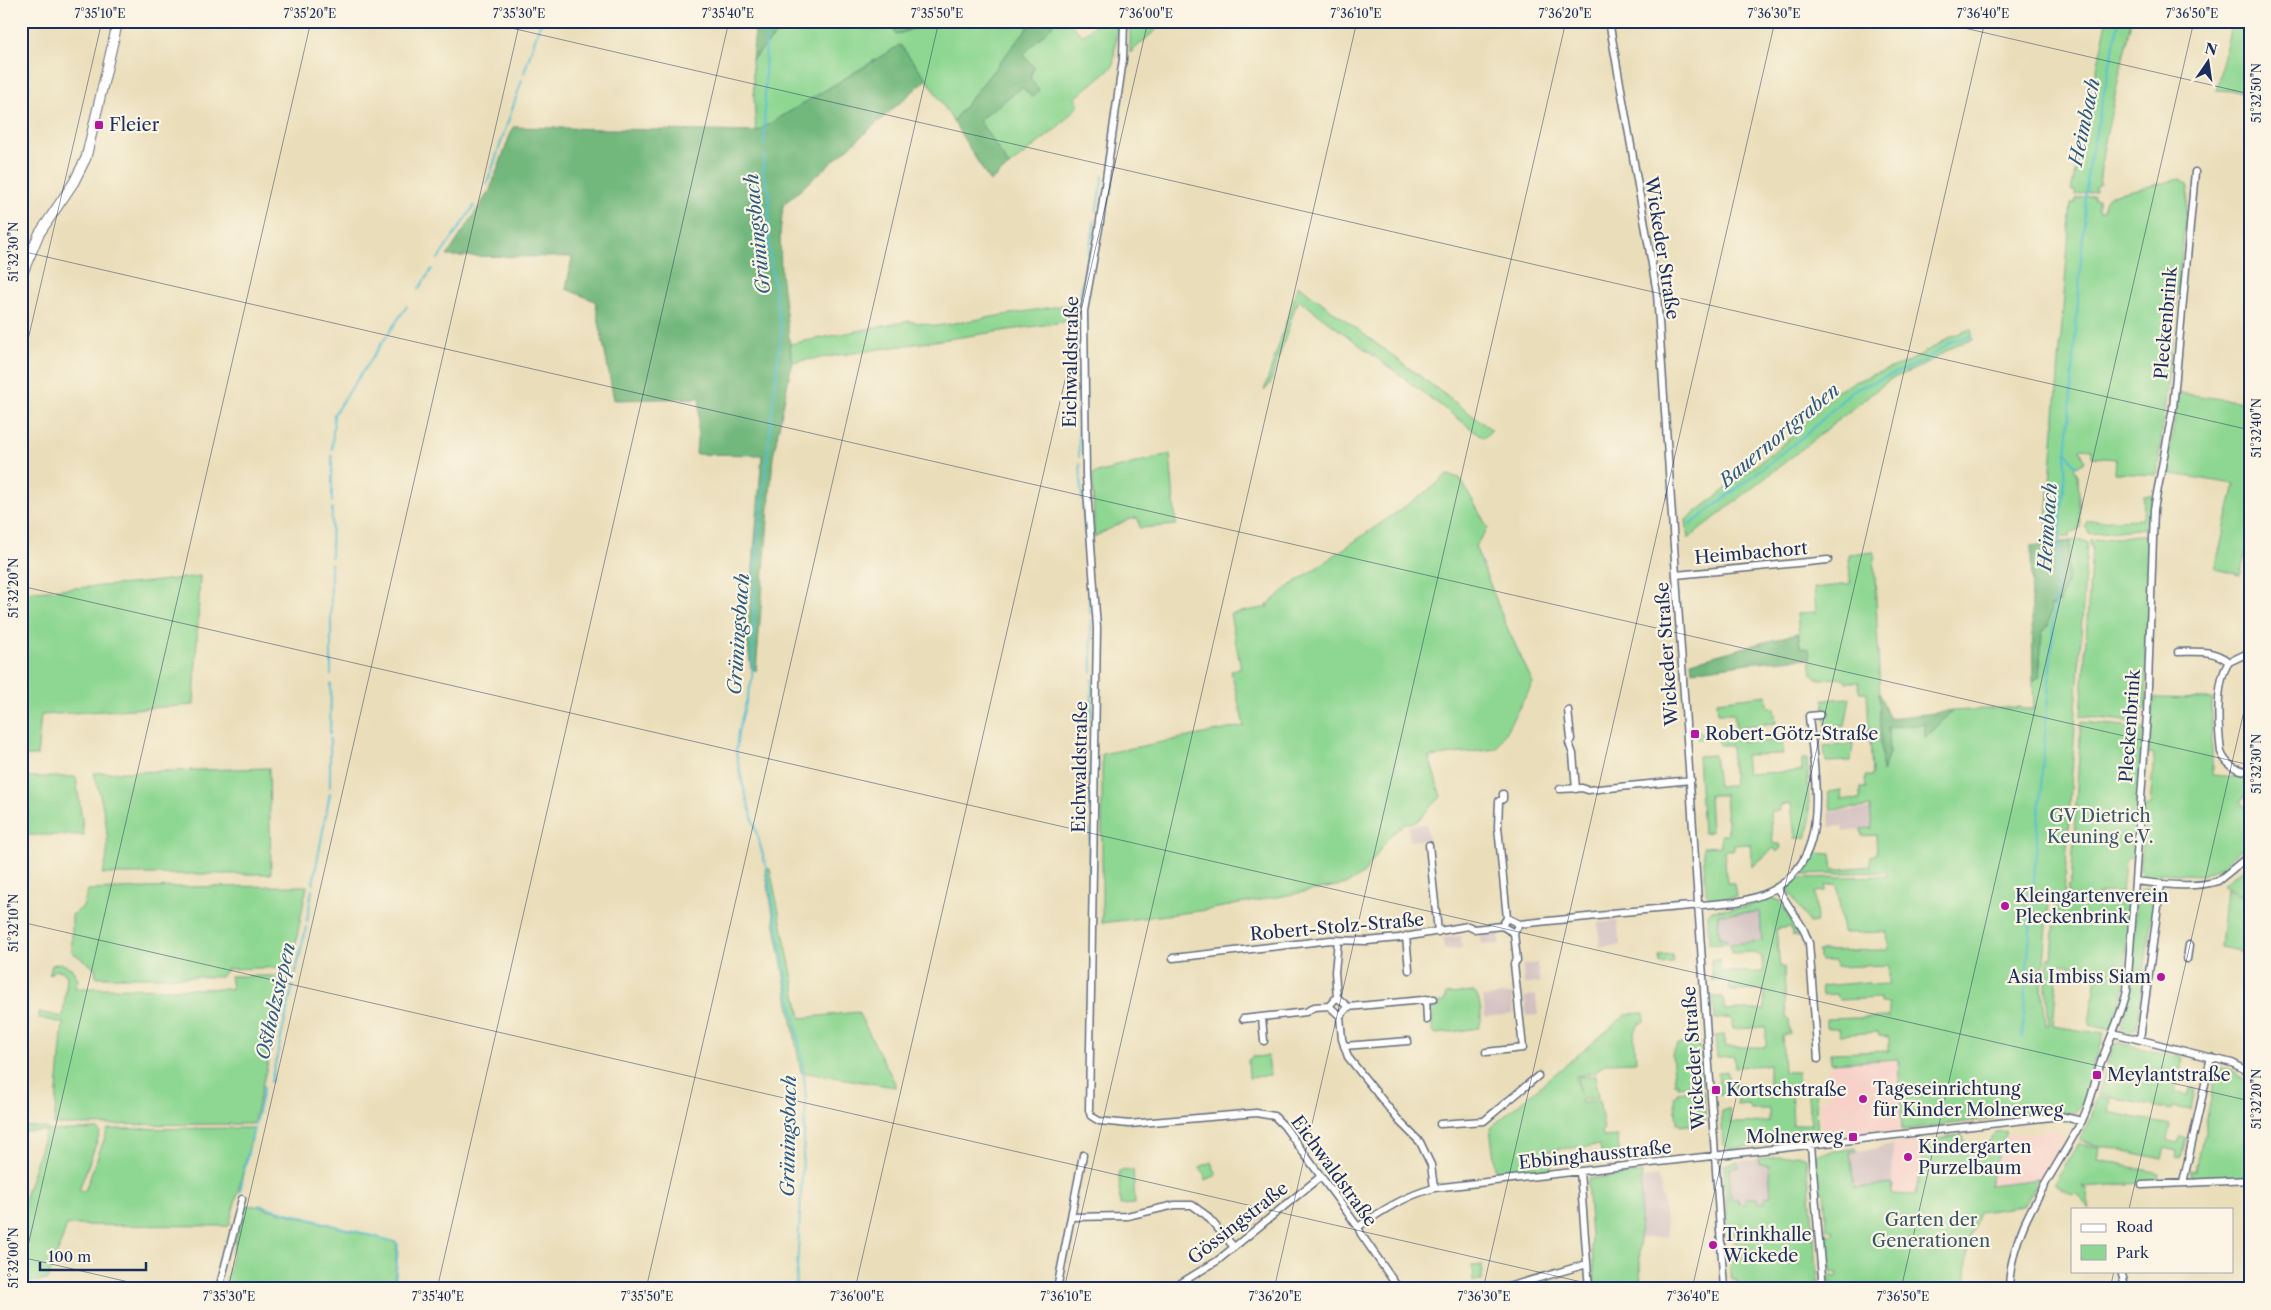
<svg xmlns="http://www.w3.org/2000/svg" width="2271" height="1310" viewBox="0 0 2271 1310" font-family="'Libre Caslon Text',serif">
	<style>
		.built { fill: #f7d1c8 }
		.industrial { fill: #d2bfc0 }
		.green { fill: #8ed792; stroke: #548378 }
		.forest { fill: #72b87c; stroke: #46746d }
		.lines { fill: none; stroke-linecap: round; stroke-linejoin: round }
		.stream { stroke: #55bed2; stroke-width: 2 }
		.street-casing { stroke: #636c7e; stroke-width: 9 }
		.secondary-casing { stroke: #636c7e; stroke-width: 11 }
		.street { stroke: #fff; stroke-width: 6 }
		.secondary { stroke: #fff; stroke-width: 9 }
		.ticks { fill: none; stroke: #1b2f5e; stroke-width: 1; stroke-opacity: 0.45 }
		.poi-dot { fill: #b5179e; stroke: #fcf5e5; stroke-width: 2 }
		.labels { text-anchor: middle; stroke-width: 4.5; stroke-linejoin: round; paint-order: stroke }
		.poi-label { font-size: 18px; fill: #1b2f5e; stroke: #fcf5e5; text-anchor: start }
		.street-label { font-size: 18px; fill: #1b2f5e; stroke: #fcf5e5 }
		.park-label { font-size: 18px; fill: #38596b; stroke: #fcf5e5 }
		.water-label { font-size: 19px; font-style: italic; fill: #2c5a81; stroke: #fcf5e5 }
		.neatline { fill: none; stroke: #1b2f5e; stroke-width: 2 }
		.ticks-label { font-size: 12px; text-anchor: middle; fill: #1b2f5e }
	</style>
	<rect width="100%" height="100%" fill="#fcf5e5"/>
	<filter id="ink" filterUnits="userSpaceOnUse"><feTurbulence type="fractalNoise" baseFrequency=".02" numOctaves="2"/><feDisplacementMap in="SourceGraphic" scale="10" xChannelSelector="R" yChannelSelector="G"/><feConvolveMatrix kernelMatrix="1 2 1 2 8 2 1 2 1" color-interpolation-filters="sRGB"/></filter>
	<filter id="wash" filterUnits="userSpaceOnUse"><feTurbulence type="fractalNoise" baseFrequency=".0096" numOctaves="4" result="noise"/><feDisplacementMap in="SourceGraphic" scale="20" xChannelSelector="R" yChannelSelector="G"/><feGaussianBlur stdDeviation="1.12" result="paint"/><feColorMatrix in="noise" values="0 0 0 0 0 0 0 0 0 0 0 0 0 0 0 0 0 1.4 0 .05"/><feComposite in="paint" operator="in"/></filter>
	<g filter="url(#wash)">
		<rect width="100%" height="100%" fill="#eadeba"/>
		<path class="built" d="M1898 1060 1901 1130 1822 1139 1820 1103 1830 1094 1829 1068 1832 1067 1831 1063Z
			M2058 1128 2064 1137 2040 1179 1988 1185 2006 1135 2041 1133V1130Z
			M1927 1141 1922 1170 1918 1177 1916 1195 1891 1194 1893 1145Z"/>
		<path class="industrial" d="M1870 809 1871 828 1843 832 1842 826 1830 827 1829 812Z
			M1427 824 1428 839 1410 841 1408 826Z
			M1760 912 1762 941 1730 944 1725 938H1719L1718 914Z
			M1617 921 1620 945 1600 947 1598 923Z
			M1499 932 1500 944 1481 945 1480 934Z
			M1461 936 1462 948 1444 950 1443 938Z
			M1537 963 1540 983 1524 984 1523 965Z
			M1512 994 1513 1014 1485 1017 1483 997Z
			M1536 995 1538 1015 1526 1016 1525 997Z
			M1887 1145H1893L1892 1184 1854 1188 1850 1152 1875 1149Z
			M1759 1159 1760 1164 1769 1166 1771 1197 1766 1203H1757V1198H1745L1746 1204H1737L1731 1199 1729 1168 1738 1167V1162Z
			M1657 1176 1661 1189 1668 1237 1640 1238 1641 1178Z"/>
		<path class="green" d="M789 21H891L896 35 932 21H1033L953 121 927 79 900 45 756 132 752 60Z
			M1054 21H1069L1082 36 1099 21H1118L1113 66 1075 98 1079 105 1056 129 1009 166 978 120 1023 87 1039 90 1030 78 1034 67 1023 55 1051 27Z
			M1130 21H1166L1130 53Z
			M2107 21H2131L2103 151 2099 185 2095 186V191L2076 195 2075 191H2071Z
			M2232 21H2250V92L2216 90Z
			M2180 179 2188 184 2189 188 2157 475 2115 473 2116 459 2092 457V449L2080 448 2085 462 2074 468 2078 475 2080 528 2070 534V537L2050 538V535H2046L2071 203H2075L2076 199 2094 195V199H2098V211H2103L2107 196Z
			M1298 285 1492 430 1484 438 1298 299 1270 384 1264 391Z
			M1078 303 1077 320 792 362 790 344 909 321 937 326Z
			M1971 329 1973 340 1958 344 1922 366 1889 380 1688 539 1686 520 1786 442 1836 392 1854 382 1912 360 1952 336Z
			M2179 393 2250 403V537L2240 575 2215 569 2235 484 2166 473Z
			M1170 454 1176 525 1140 528 1138 518 1129 519 1094 537 1093 474Z
			M1447 475 1460 478 1488 528 1475 546 1506 625 1533 683 1496 749 1429 757 1441 797 1416 822 1405 823 1388 838 1364 873 1347 884 1207 910 1102 923V754L1244 726 1231 671 1241 668 1230 614 1268 607 1267 605 1290 586 1433 487Z
			M2151 495V523L2146 528 2090 534 2085 526 2087 521 2143 519 2144 496Z
			M2137 535H2145L2150 539 2146 710 2135 709 2134 722 2081 716 2092 546H2090V541Z
			M2079 540 2087 542 2064 894 2062 898 2027 895 2026 898 2049 901 2042 987 2046 1025H2049L2046 988 2048 958H2052L2056 901 2079 903 2105 896 2129 898 2124 990 2110 1030 2089 1024 2097 968 2058 964 2053 1026 2104 1034 2096 1060H2094C2090 1075 2089 1101 2074 1113L2051 1112 2022 1115 2021 1110 2014 1116 1902 1130 1898 1059 1831 1063V1053L1889 1051V1037L1879 1036 1878 1032 1840 1035 1839 1028H1826V1019L1889 1017V1003H1880V998L1839 1000 1837 994 1822 995 1821 986 1868 982 1871 985 1889 984V965L1836 967 1835 961H1820L1818 951 1889 950 1887 932 1843 933 1837 884 1826 885 1825 891 1815 892 1817 922 1809 923 1790 893 1789 889 1796 878 1888 876 1887 872 1802 874 1814 853 1831 854 1833 870 1871 866 1870 856 1877 854 1876 835 1862 836 1861 829 1872 828 1870 807 1831 810 1828 792 1841 790 1842 799 1860 800V788H1866L1865 776H1872L1870 739H1862L1861 731 1869 730 1867 692H1859V682H1846L1844 678 1816 679 1812 674 1809 649 1800 647 1797 613 1816 612 1814 588 1850 584 1849 555 1874 552 1883 770 1889 753 1888 727 1925 724V738L1953 711 2021 707 2022 709H2034L2033 681 2039 677 2042 633 2048 626 2051 606 2067 583 2070 541Z
			M200 576 194 705 41 715 37 756H21V592L142 583Z
			M1767 695 1768 706 1774 708 1776 723 1742 726V741H1782L1783 754 1745 755 1747 774 1802 771V759H1807L1810 825 1806 838H1795L1791 804 1780 805V810L1770 812 1773 844H1780L1781 848 1777 852 1774 848 1752 867 1750 844 1734 845V850H1724L1727 883H1734L1736 897 1711 899 1706 893 1703 847 1721 846V835H1728L1725 795H1709L1711 832 1703 833 1698 756 1714 755 1718 786H1734L1731 745H1720L1718 738 1697 739V733L1736 731 1734 713H1718L1717 701Z
			M1850 698 1845 726 1826 727 1823 700Z
			M2153 698 2212 699V775L2250 778V792L2240 801 2250 813V842L2227 861 2231 866 2225 871 2221 866 2203 875 2160 873V879L2145 877 2140 872 2144 806H2150L2154 754 2148 753Z
			M2081 722 2143 728 2135 855 2125 860 2122 893 2105 892 2082 899 2068 898V886L2071 885Z
			M1853 744 1851 761 1826 762 1824 746Z
			M269 768 271 874H102C115 845 102 802 94 773Z
			M21 777H76L84 835H21Z
			M2250 864V900L2222 885Z
			M765 869H770L801 1018 858 1012 895 1083V1087L801 1072Z
			M307 886 291 967 227 969 221 977H96L95 968 72 952V915L83 907 88 890 177 887Z
			M2146 888 2151 891 2154 898 2137 1026 2135 1030 2129 1032 2121 1027 2130 996 2137 894Z
			M2226 889 2250 902V953L2220 947Z
			M1773 898 1780 901 1800 936H1792L1791 927 1776 929 1780 967H1784L1786 1019H1789L1790 1034 1782 1035 1784 1072H1798V1087L1791 1089 1793 1125H1811L1807 1089 1815 1088 1818 1139 1729 1149 1723 1144 1721 1110 1729 1109 1731 1123 1769 1122V1109H1750L1748 1104 1737 1105 1736 1093 1720 1095 1718 1073 1727 1071 1729 1085H1769V1065L1735 1067 1734 1056 1717 1057 1715 1036 1724 1035 1726 1047H1766V1027L1733 1029 1731 1018 1715 1019 1713 997H1723L1725 1010H1765L1764 990 1730 991 1729 980 1712 981 1711 960 1720 959 1721 972C1736 971 1748 973 1763 972L1762 957 1755 952 1731 953 1730 944 1762 941 1760 912 1718 914 1719 938H1725L1728 943 1709 944 1708 915 1712 910 1744 907Z
			M1672 955 1673 963 1660 964 1659 956Z
			M60 963 71 968 78 979 75 988 232 989 230 976H289L253 1124 54 1125 63 1023 39 1018V1012L63 1017 67 977 63 971 55 970 49 975 52 965Z
			M1474 992C1481 997 1483 1021 1479 1028L1437 1034 1433 1032 1430 1009 1433 1003 1444 1002 1446 994Z
			M1644 1013 1645 1021 1639 1024 1634 1032 1636 1062 1606 1063 1595 1073 1576 1076 1580 1097 1578 1077 1595 1076 1598 1098 1581 1100V1103L1599 1100 1604 1130 1602 1132 1603 1137 1617 1136 1621 1161 1602 1162 1600 1145 1550 1150 1551 1169 1496 1175 1490 1128 1627 1014Z
			M1699 1042 1703 1084 1678 1087V1084H1675L1672 1054 1678 1044Z
			M2118 1043 2183 1058 2176 1092 2188 1095 2190 1088 2195 1089 2191 1110 2173 1107 2172 1110 2098 1095 2112 1049Z
			M1268 1056 1270 1075 1249 1078 1248 1060 1252 1057Z
			M2218 1067 2231 1071 2250 1083V1177L2196 1180 2193 1178 2190 1169 2196 1170 2215 1079 2209 1077 2211 1073Z
			M1699 1089H1703L1706 1123 1680 1126V1123H1677L1674 1095H1677V1092L1692 1090 1693 1095 1699 1094Z
			M2097 1097 2111 1100 2109 1112 2170 1125 2167 1140 2178 1143 2180 1136 2186 1138 2181 1158 2176 1157 2177 1151 2165 1148 2162 1159 2079 1141 2090 1121Z
			M21 1126 47 1128V1131L98 1129 100 1133 79 1190 85 1191 108 1129 254 1128 229 1226 67 1225 48 1280 21 1283V1210L46 1131H21Z
			M2006 1131 1989 1185 2040 1179 2023 1206 1979 1212 1968 1243 1965 1289H1833L1831 1281 1826 1282 1827 1275 1837 1277 1838 1273 1831 1272 1828 1240H1823L1822 1234 1833 1235 1834 1231 1823 1229 1827 1227 1824 1192 1818 1191 1816 1154 1856 1148 1857 1151 1850 1152 1854 1188 1892 1184 1891 1194 1916 1195C1917 1177 1924 1160 1927 1141L1962 1135C1971 1159 1988 1153 1995 1132Z
			M2078 1144 2100 1147 2098 1160 2159 1173 2158 1182 2082 1187 2086 1189 2090 1209 2075 1193 2073 1195 2054 1183Z
			M1797 1155 1806 1158 1808 1173 1819 1289H1737V1280H1731L1730 1260 1737 1261 1734 1231 1728 1232 1724 1165 1738 1162 1739 1167 1729 1168 1731 1199H1737L1738 1204H1746L1745 1198H1757L1758 1203H1765V1197L1771 1196 1769 1166 1760 1164 1759 1159Z
			M1211 1162 1217 1175 1206 1180 1200 1167Z
			M1133 1170 1135 1204 1120 1205 1119 1171Z
			M1642 1173 1639 1238 1641 1289H1595L1587 1182 1589 1179Z
			M244 1205 256 1206 395 1242 397 1245 394 1289H224Z
			M1482 1265V1281H1473L1472 1266Z"/>
		<path class="forest" d="M756 21H789L752 60Z
			M891 21H932L896 35Z
			M1033 21H1054L1051 27 1023 55 1034 67 1030 78 1039 90 1032 98 1022 87 979 120 1009 166 990 182 953 121Z
			M900 45 927 79 783 205 780 234 781 273 792 362 773 457 756 671 751 668 747 640 762 455 696 454 700 398 614 400 595 301 566 289 572 257 447 256 490 190 513 127 756 132Z
			M2070 541 2067 583 2059 602 2051 606 2048 626 2042 633 2039 677 2033 681 2031 546Z
			M1798 633 1800 647 1809 649 1810 658 1756 662 1692 671 1691 662Z
			M1879 692 1889 718 1953 711 1925 738V724L1888 727 1889 753 1882 772Z"/>
		<g class="lines">
			<path class="stream" d="M524 73 541 21
				M764 146 766 21
				M764 155 763 172 769 192V249L781 332 755 571 752 680 738 732 736 752 742 782 766 866 802 1058 806 1098 796 1289
				M487 184 522 80
				M1096 212 1103 175
				M438 259 474 206
				M418 290 432 269
				M1077 310 1095 220
				M1077 316 1078 361
				M1078 374 1079 457
				M332 449 334 414 407 306
				M2065 453 2069 455 2076 467
				M1080 464 1082 500
				M332 502V456
				M1083 508 1085 536
				M1690 525 1809 432 1852 391 1922 362 1954 340 1971 337
				M1085 542 1087 566
				M331 557 332 508
				M1088 572 1090 614
				M1091 620 1092 672
				M331 675V563
				M1091 730 1092 679
				M330 734 331 684
				M1090 783 1091 737
				M330 787V739
				M1090 791V812
				M1089 883 1090 829
				M313 884 330 793
				M307 922 312 890
				M2022 1037 2088 169 2119 21
				M271 1082 306 927
				M255 1124 264 1087
				M251 1142 254 1128
				M240 1192 249 1148
				M259 1205 392 1241
				M395 1289 398 1245 396 1242"/>
		</g>
	</g>
	<g filter="url(#ink)">
		<g class="lines">
			<g class="street-casing">
				<path id="street" d="M1124 21 1123 59 1099 228 1084 311 1086 476 1097 628 1089 1110 1091 1116 1099 1121 1129 1124 1256 1113 1274 1116 1284 1126 1358 1227 1361 1234 1399 1289
					M1609 21 1657 293 1724 1289
					M1676 575 1828 560
					M2178 652C2197 652 2213 649 2229 662L2250 652
					M2229 662C2215 682 2218 728 2221 752 2226 765 2237 771 2250 771
					M1568 710 1571 739 1569 743 1573 754 1576 789
					M1560 789 1582 788 1588 790 1691 780
					M1503 794V799L1499 801 1498 827 1507 918
					M1429 845 1438 932
					M2135 881C2162 884 2192 889 2218 881L2250 855
					M1777 888 1803 928 1809 943 1818 1059
					M1502 926 1507 918 1519 924 1607 915 1611 913 1736 902C1838 884 1816 792 1809 716L1820 715
					M1406 936 1409 970
					M1338 940 1335 972 1337 997 1329 1006 1340 1016
					M1173 958 1331 940 1367 941 1399 938 1468 926 1474 929 1502 926 1514 933 1519 924
					M2187 959 2189 945
					M1337 997 1348 1007 1340 1016 1342 1039 1348 1057 1400 1122 1420 1142 1431 1165 1434 1188
					M1426 999 1427 1020
					M1348 1007 1434 999
					M1262 1017 1264 1041
					M1243 1019 1306 1012 1314 1007 1329 1006
					M2113 1033 2232 1063 2250 1072
					M2140 1039 2161 884
					M1344 1046 1408 1041
					M1486 1052 1523 1048 1514 964 1517 960 1514 933
					M1440 1124 1484 1121 1538 1076
					M1811 1146 1823 1289
					M1580 1172 1589 1289
					M2183 1183 2211 1057
					M2142 1185 2250 1180
					M1071 1217 1127 1216 1175 1205H1192L1206 1215 1234 1247
					M1358 1227C1383 1210 1405 1196 1434 1188L2060 1116 2082 1121
					M2121 1271 2126 1289
					M219 1289 242 1199
					M1057 1289 1083 1155
					M1171 1289 1217 1261 1320 1177
					M1501 1289 1587 1264
					M2009 1289C2010 1225 2055 1174 2082 1120 2092 1102 2094 1082 2101 1062 2110 1038 2121 1016 2127 991L2147 715 2154 509 2173 408 2195 172"/>
			</g>
			<g class="secondary-casing">
				<path id="secondary" d="M21 277 39 234 74 182 86 158 118 21"/>
			</g>
			<use href="#street" class="street"/>
			<use href="#secondary" class="secondary"/>
		</g>
	</g>
	<path class="ticks" d="M481 21 2250 430M1934 21 2250 94M21 251 2250 765M21 370 102 21M21 586 2250 1101M21 922 1612 1289M2129 1209 2250 685M21 1257 159 1289M21 1276 311 21M228 1289 520 21M437 1289 729 21M646 1289 939 21M855 1289 1148 21M1064 1289 1357 21M1274 1289 1566 21M1483 1289 1775 21M1692 1289 1985 21M1901 1289 2194 21M2110 1289 2114 1271"/>
	<g class="poi-dot">
		<rect x="94" y="120" width="10" height="10" rx="2.5"/>
		<rect x="1690" y="729" width="10" height="10" rx="2.5"/>
		<circle cx="2005" cy="906" r="5"/>
		<circle cx="2161" cy="977" r="5"/>
		<rect x="2092" y="1070" width="10" height="10" rx="2.5"/>
		<rect x="1711" y="1085" width="10" height="10" rx="2.5"/>
		<circle cx="1863" cy="1099" r="5"/>
		<rect x="1848" y="1132" width="10" height="10" rx="2.5"/>
		<circle cx="1908" cy="1157" r="5"/>
		<circle cx="1713" cy="1245" r="5"/>
	</g>
	<g class="labels">
		<g class="poi-label">
			<text x="109" y="131">Fleier</text>
			<text x="1705" y="740">Robert-Götz-Straße</text>
			<text x="2015" y="902">Kleingartenverein<tspan x="2015" dy="21">Pleckenbrink</tspan></text>
			<text x="2151" y="983" text-anchor="end">Asia Imbiss Siam</text>
			<text x="2107" y="1081">Meylantstraße</text>
			<text x="1873" y="1095">Tageseinrichtung<tspan x="1873" dy="21">für Kinder Molnerweg</tspan></text>
			<text x="1726" y="1096">Kortschstraße</text>
			<text x="1843" y="1143" text-anchor="end">Molnerweg</text>
			<text x="1918" y="1153">Kindergarten<tspan x="1918" dy="21">Purzelbaum</tspan></text>
			<text x="1723" y="1241">Trinkhalle<tspan x="1723" dy="21">Wickede</tspan></text>
		</g>
		<g class="street-label">
			<text transform="translate(1662 248) rotate(81)" y="6">Wickeder Straße</text>
			<text transform="translate(2166 323) rotate(-85)" y="6">Pleckenbrink</text>
			<text transform="translate(1071 362) rotate(-89)" y="6">Eichwaldstraße</text>
			<text transform="translate(1751 553) rotate(-5)" y="6">Heimbachort</text>
			<text transform="translate(1667 654) rotate(-94)" y="6">Wickeder Straße</text>
			<text transform="translate(2130 726) rotate(-86)" y="6">Pleckenbrink</text>
			<text transform="translate(1080 767) rotate(-89)" y="6">Eichwaldstraße</text>
			<text transform="translate(1337 927) rotate(-5)" y="6">Robert-Stolz-Straße</text>
			<text transform="translate(1694 1058) rotate(-94)" y="6">Wickeder Straße</text>
			<text transform="translate(1595 1155) rotate(-6)" y="6">Ebbinghausstraße</text>
			<text transform="translate(1334 1171) rotate(54)" y="6">Eichwaldstraße</text>
			<text transform="translate(1238 1223) rotate(-38)" y="6">Gössingstraße</text>
		</g>
		<g class="park-label">
			<text x="2100" y="822">GV Dietrich<tspan x="2100" dy="21">Keuning e.V.</tspan></text>
			<text x="1931" y="1226">Garten der<tspan x="1931" dy="21">Generationen</tspan></text>
		</g>
		<g class="water-label">
			<text transform="translate(2084 122) rotate(-78)" y="7">Heimbach</text>
			<text transform="translate(757 234) rotate(-96)" y="7">Grüningsbach</text>
			<text transform="translate(1779 435) rotate(-40)" y="7">Bauernortgraben</text>
			<text transform="translate(2047 527) rotate(-86)" y="7">Heimbach</text>
			<text transform="translate(738 634) rotate(-86)" y="7">Grüningsbach</text>
			<text transform="translate(275 1001) rotate(-77)" y="7">Ostholzsiepen</text>
			<text transform="translate(788 1136) rotate(-89)" y="7">Grüningsbach</text>
		</g>
	</g>
	<rect width="2271" height="1310" fill="none" stroke="#fcf5e5" stroke-width="55"/>
	<rect x="2071" y="1208" width="162" height="65" fill="#fcf5e5" stroke="#a2a6af"/>
	<rect x="2081" y="1224" width="25" height="8" fill="#ffffff" stroke="#a2a6af"/>
	<text x="2116" y="1232" font-size="15" fill="#1b2f5e">Road</text>
	<rect x="2081" y="1245" width="25" height="15" fill="#8ed792" stroke="#a2a6af"/>
	<text x="2116" y="1258" font-size="15" fill="#1b2f5e">Park</text>
	<g transform="translate(2208 62) rotate(13)" stroke="#fcf5e5" stroke-width="4" paint-order="stroke">
	<path d="M0-4L9 19L0 12L-9 19Z" fill="#1b2f5e"/>
	<text y="-8" font-size="14" font-weight="bold" text-anchor="middle" fill="#1b2f5e">N</text>
	</g>
	<path d="M40 1262v8h106v-8" fill="none" stroke="#1b2f5e" stroke-width="2.5"/>
	<text x="48" y="1262" font-size="15" fill="#1b2f5e" stroke="#fcf5e5" stroke-width="4" paint-order="stroke">100 m</text>
	<rect x="28" y="28" width="2216" height="1254" class="neatline"/>
	<g class="ticks-label">
		<text x="100" y="18">7°35'10"E</text>
		<text x="310" y="18">7°35'20"E</text>
		<text x="519" y="18">7°35'30"E</text>
		<text x="728" y="18">7°35'40"E</text>
		<text x="937" y="18">7°35'50"E</text>
		<text x="1146" y="18">7°36'00"E</text>
		<text x="1356" y="18">7°36'10"E</text>
		<text x="1565" y="18">7°36'20"E</text>
		<text x="1774" y="18">7°36'30"E</text>
		<text x="1983" y="18">7°36'40"E</text>
		<text x="2192" y="18">7°36'50"E</text>
		<text transform="translate(2257 93) rotate(-90)" y="4">51°32'50"N</text>
		<text transform="translate(14 252) rotate(-90)" y="4">51°32'30"N</text>
		<text transform="translate(2257 428) rotate(-90)" y="4">51°32'40"N</text>
		<text transform="translate(14 588) rotate(-90)" y="4">51°32'20"N</text>
		<text transform="translate(2257 764) rotate(-90)" y="4">51°32'30"N</text>
		<text transform="translate(14 923) rotate(-90)" y="4">51°32'10"N</text>
		<text transform="translate(2257 1099) rotate(-90)" y="4">51°32'20"N</text>
		<text transform="translate(14 1258) rotate(-90)" y="4">51°32'00"N</text>
		<text x="229" y="1301">7°35'30"E</text>
		<text x="438" y="1301">7°35'40"E</text>
		<text x="647" y="1301">7°35'50"E</text>
		<text x="857" y="1301">7°36'00"E</text>
		<text x="1066" y="1301">7°36'10"E</text>
		<text x="1275" y="1301">7°36'20"E</text>
		<text x="1484" y="1301">7°36'30"E</text>
		<text x="1693" y="1301">7°36'40"E</text>
		<text x="1903" y="1301">7°36'50"E</text>
	</g>
</svg>
